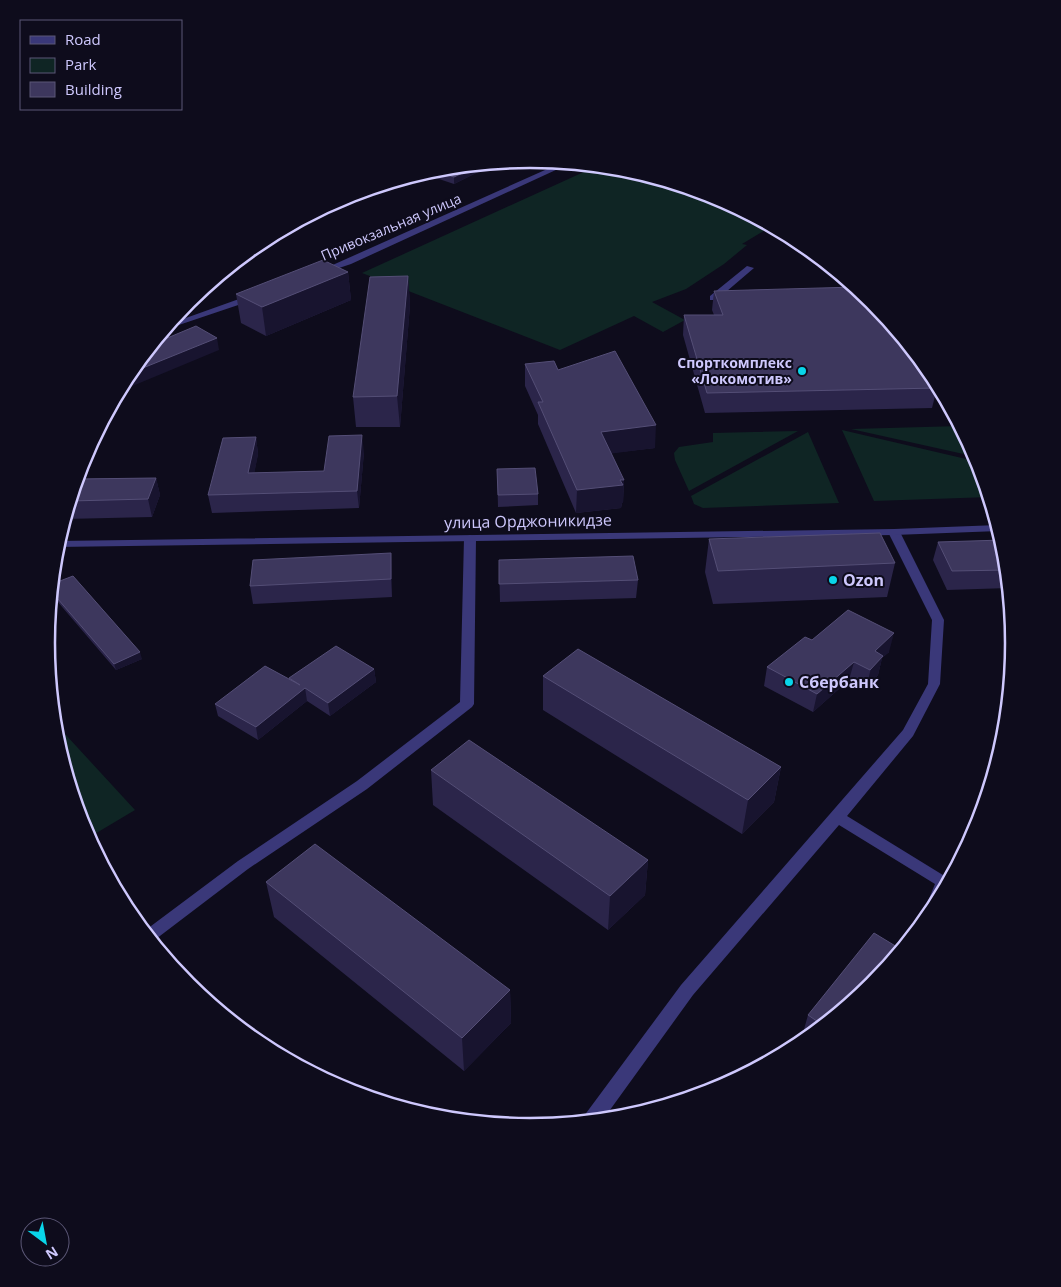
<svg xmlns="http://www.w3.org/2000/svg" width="1061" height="1287" viewBox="0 0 1061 1287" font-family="'Open Sans',sans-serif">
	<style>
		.green { fill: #0f2524 }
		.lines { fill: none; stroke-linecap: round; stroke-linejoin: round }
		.service { fill: #3a3879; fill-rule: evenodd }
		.minor { fill: #3a3879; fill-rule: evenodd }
		.tertiary { fill: #3a3879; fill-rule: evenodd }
		.wall { fill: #2b254a }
		.shaded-wall { fill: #18142f }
		.building { fill: #3d375d; stroke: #544e76 }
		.poi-dot { fill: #09d5e9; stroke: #0e0c1c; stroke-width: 2 }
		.labels { text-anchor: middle; stroke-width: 4; stroke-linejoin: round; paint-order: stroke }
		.far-street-label { font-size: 14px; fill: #cec8fd; stroke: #0e0c1c }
		.far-poi-label { font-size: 14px; font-weight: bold; fill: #cec8fd; stroke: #0e0c1c; text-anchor: end }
		.street-label { font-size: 16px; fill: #cec8fd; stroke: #0e0c1c }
		.poi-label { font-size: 16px; font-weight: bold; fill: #cec8fd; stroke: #0e0c1c; text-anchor: start }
		.rim { fill: none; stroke: #cec8fd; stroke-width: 2.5 }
	</style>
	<rect width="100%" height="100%" fill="#0e0c1c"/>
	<path class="green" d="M597 166 625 169 716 196 772 226 742 244 747 245 724 264 686 289 652 302 685 320 663 332 634 316 560 350 362 273Z
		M961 426 977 457 851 429Z
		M842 430 979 462 990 497 874 501Z
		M798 431 689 491 675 460 674 453 679 447 713 442V433Z
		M808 432 839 503 703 508 694 504 691 496Z
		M54 722 135 810 88 838 83 829 56 738Z"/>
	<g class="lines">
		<path class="service" d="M747 266 754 268 720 297 719 300H710V296Z
			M894 529 900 532 944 620 940 684 913 736 847 816 951 880 933 913 926 921H924L922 916 935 884 839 825 693 995 602 1121 581 1123 584 1116 681 985 903 730 928 684 932 620 888 532Z
			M470 535 476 538 474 704 472 707 367 789 248 869 152 942 143 932 238 861 357 781 460 702 464 538Z"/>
		<path class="minor" d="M563 162 571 163 351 264 321 274 317 272Z
			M253 294 256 295V299L164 330 169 324Z"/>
		<path class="tertiary" d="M998 525 999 531 894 535 56 547 58 541 894 529Z"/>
	</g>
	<path class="wall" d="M498 162 454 184 421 173 436 168Z
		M348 272 351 300 266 336 241 323 236 294Z
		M408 276 410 305 400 427H356L353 397Z
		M714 291 937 388 932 408 705 413 683 335 684 315H714L712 310Z
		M525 364 558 370 655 448 611 453 624 480 623 503H622L621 508 576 513 538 424V415L525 386Z
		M256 437 258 454 254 473 324 471 364 452 359 508 212 513 208 495Z
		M497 469 538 494V505L498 507Z
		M156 478 160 495 152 517 65 519 77 479Z
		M709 539 895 563 887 597 713 604 705 572Z
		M938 542 1006 549 1009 588 947 590 933 560Z
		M499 560 638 580 636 598 500 602Z
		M392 571V597L253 604 250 586Z
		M52 584 142 659 116 670 51 594Z
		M812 640 889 652 882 658 878 675 866 689 849 680 813 712 764 686 767 667Z
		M374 669 376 682 330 716 307 701 258 740 218 716 215 704 289 679Z
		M543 676 781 767 774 802 742 834 543 710Z
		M431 770 648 860 645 895 608 930 433 805Z
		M266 882 510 990 511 1023 464 1071 274 917Z
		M873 986 810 1038 803 1033 808 1015Z"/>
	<path class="shaded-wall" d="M498 162 454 184V177L482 164Z
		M348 272 351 300 266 336 262 307Z
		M408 276 410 305 400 427 397 396Z
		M217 338 219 350 118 392 128 374Z
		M656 425 655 448 600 455 601 432Z
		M362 435 364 452 359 508 357 491Z
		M256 437 258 454 251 491 248 473Z
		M156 478 160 495 152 517 148 499Z
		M620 480H624L623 503H622L621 508 576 513 577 490Z
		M391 553 392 571V597L391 579Z
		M894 633 889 652 882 658 878 675 866 689 875 651Z
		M140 652 142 659 116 670 114 664Z
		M854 662 849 680 813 712 817 694Z
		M374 669 376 682 330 716 328 703Z
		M305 688 307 701 258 740 256 727Z
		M781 767 774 802 742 834 748 800Z
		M648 860 645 895 608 930 610 896Z
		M510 990 511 1023 464 1071 462 1038Z"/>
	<path class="building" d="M482 164 454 177 430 170 436 168Z
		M323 260 348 272 262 307 236 294Z
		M408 276 397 396 353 397 370 277Z
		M856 287 873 301 920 359 937 388 707 393 684 315H723L714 291Z
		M196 326 217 338 128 374 153 344Z
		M615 351 656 425 601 432 624 480H620L623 485 577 490 538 402H543L525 364 554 361 558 370Z
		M362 435 357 491 208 495 223 438 256 437 248 473 324 471 329 436Z
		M535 468 538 494 498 495 497 469Z
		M156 478 148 499 70 501 77 479Z
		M880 533 895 563 718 571 709 539Z
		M1003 540 1006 549 1008 570 952 571 938 542Z
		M391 553V579L250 586 253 560Z
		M633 556 638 580 499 584V560Z
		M73 576 140 652 114 664 51 591 52 584Z
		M848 610 894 633 875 651 883 656 870 670 854 662 817 694 767 667 805 637 812 640Z
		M336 646 374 669 328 703 305 688 256 727 215 704 265 666 300 685 289 678Z
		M578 649 781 767 748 800 543 676Z
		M469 740 648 860 610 896 431 770Z
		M315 844 510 990 462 1038 266 882Z
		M874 933 902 950 873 986 824 1026 808 1015Z"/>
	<g class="poi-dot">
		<circle cx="802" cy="371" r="5"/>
		<circle cx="833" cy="580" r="5"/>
		<circle cx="789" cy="682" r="5"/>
	</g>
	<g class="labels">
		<g class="far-street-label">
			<text transform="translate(391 227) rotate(-23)" y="5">Привокзальная улица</text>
		</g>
		<g class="far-poi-label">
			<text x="792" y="368">Спорткомплекс<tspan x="792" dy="16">«Локомотив»</tspan></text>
		</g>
		<g class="street-label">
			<text transform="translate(528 521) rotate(-1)" y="6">улица Орджоникидзе</text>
		</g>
		<g class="poi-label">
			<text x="843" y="586">Ozon</text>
			<text x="799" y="688">Сбербанк</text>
		</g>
	</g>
	<path d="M0 0H1061V1287H0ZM55 643a475 475 0 1 1 950 0a475 475 0 1 1-950 0Z" fill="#0e0c1c" fill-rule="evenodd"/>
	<path class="rim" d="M55 643a475 475 0 1 1 950 0a475 475 0 1 1-950 0Z"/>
	<rect x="20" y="20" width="162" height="90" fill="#0e0c1c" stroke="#5b5776"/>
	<rect x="30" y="36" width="25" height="8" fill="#3a3879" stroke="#5b5776"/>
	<text x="65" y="45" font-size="15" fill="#cec8fd">Road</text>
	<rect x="30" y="58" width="25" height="15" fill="#0f2524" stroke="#5b5776"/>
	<text x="65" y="70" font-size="15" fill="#cec8fd">Park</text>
	<rect x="30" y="82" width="25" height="15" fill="#3d375d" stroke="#5b5776"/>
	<text x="65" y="95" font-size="15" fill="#cec8fd">Building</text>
	<g transform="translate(45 1242) rotate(148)"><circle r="24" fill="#0e0c1c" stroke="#5b5776"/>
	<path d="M0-4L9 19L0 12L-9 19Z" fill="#09d5e9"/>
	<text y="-8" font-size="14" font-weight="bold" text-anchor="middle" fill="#cec8fd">N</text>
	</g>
</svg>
